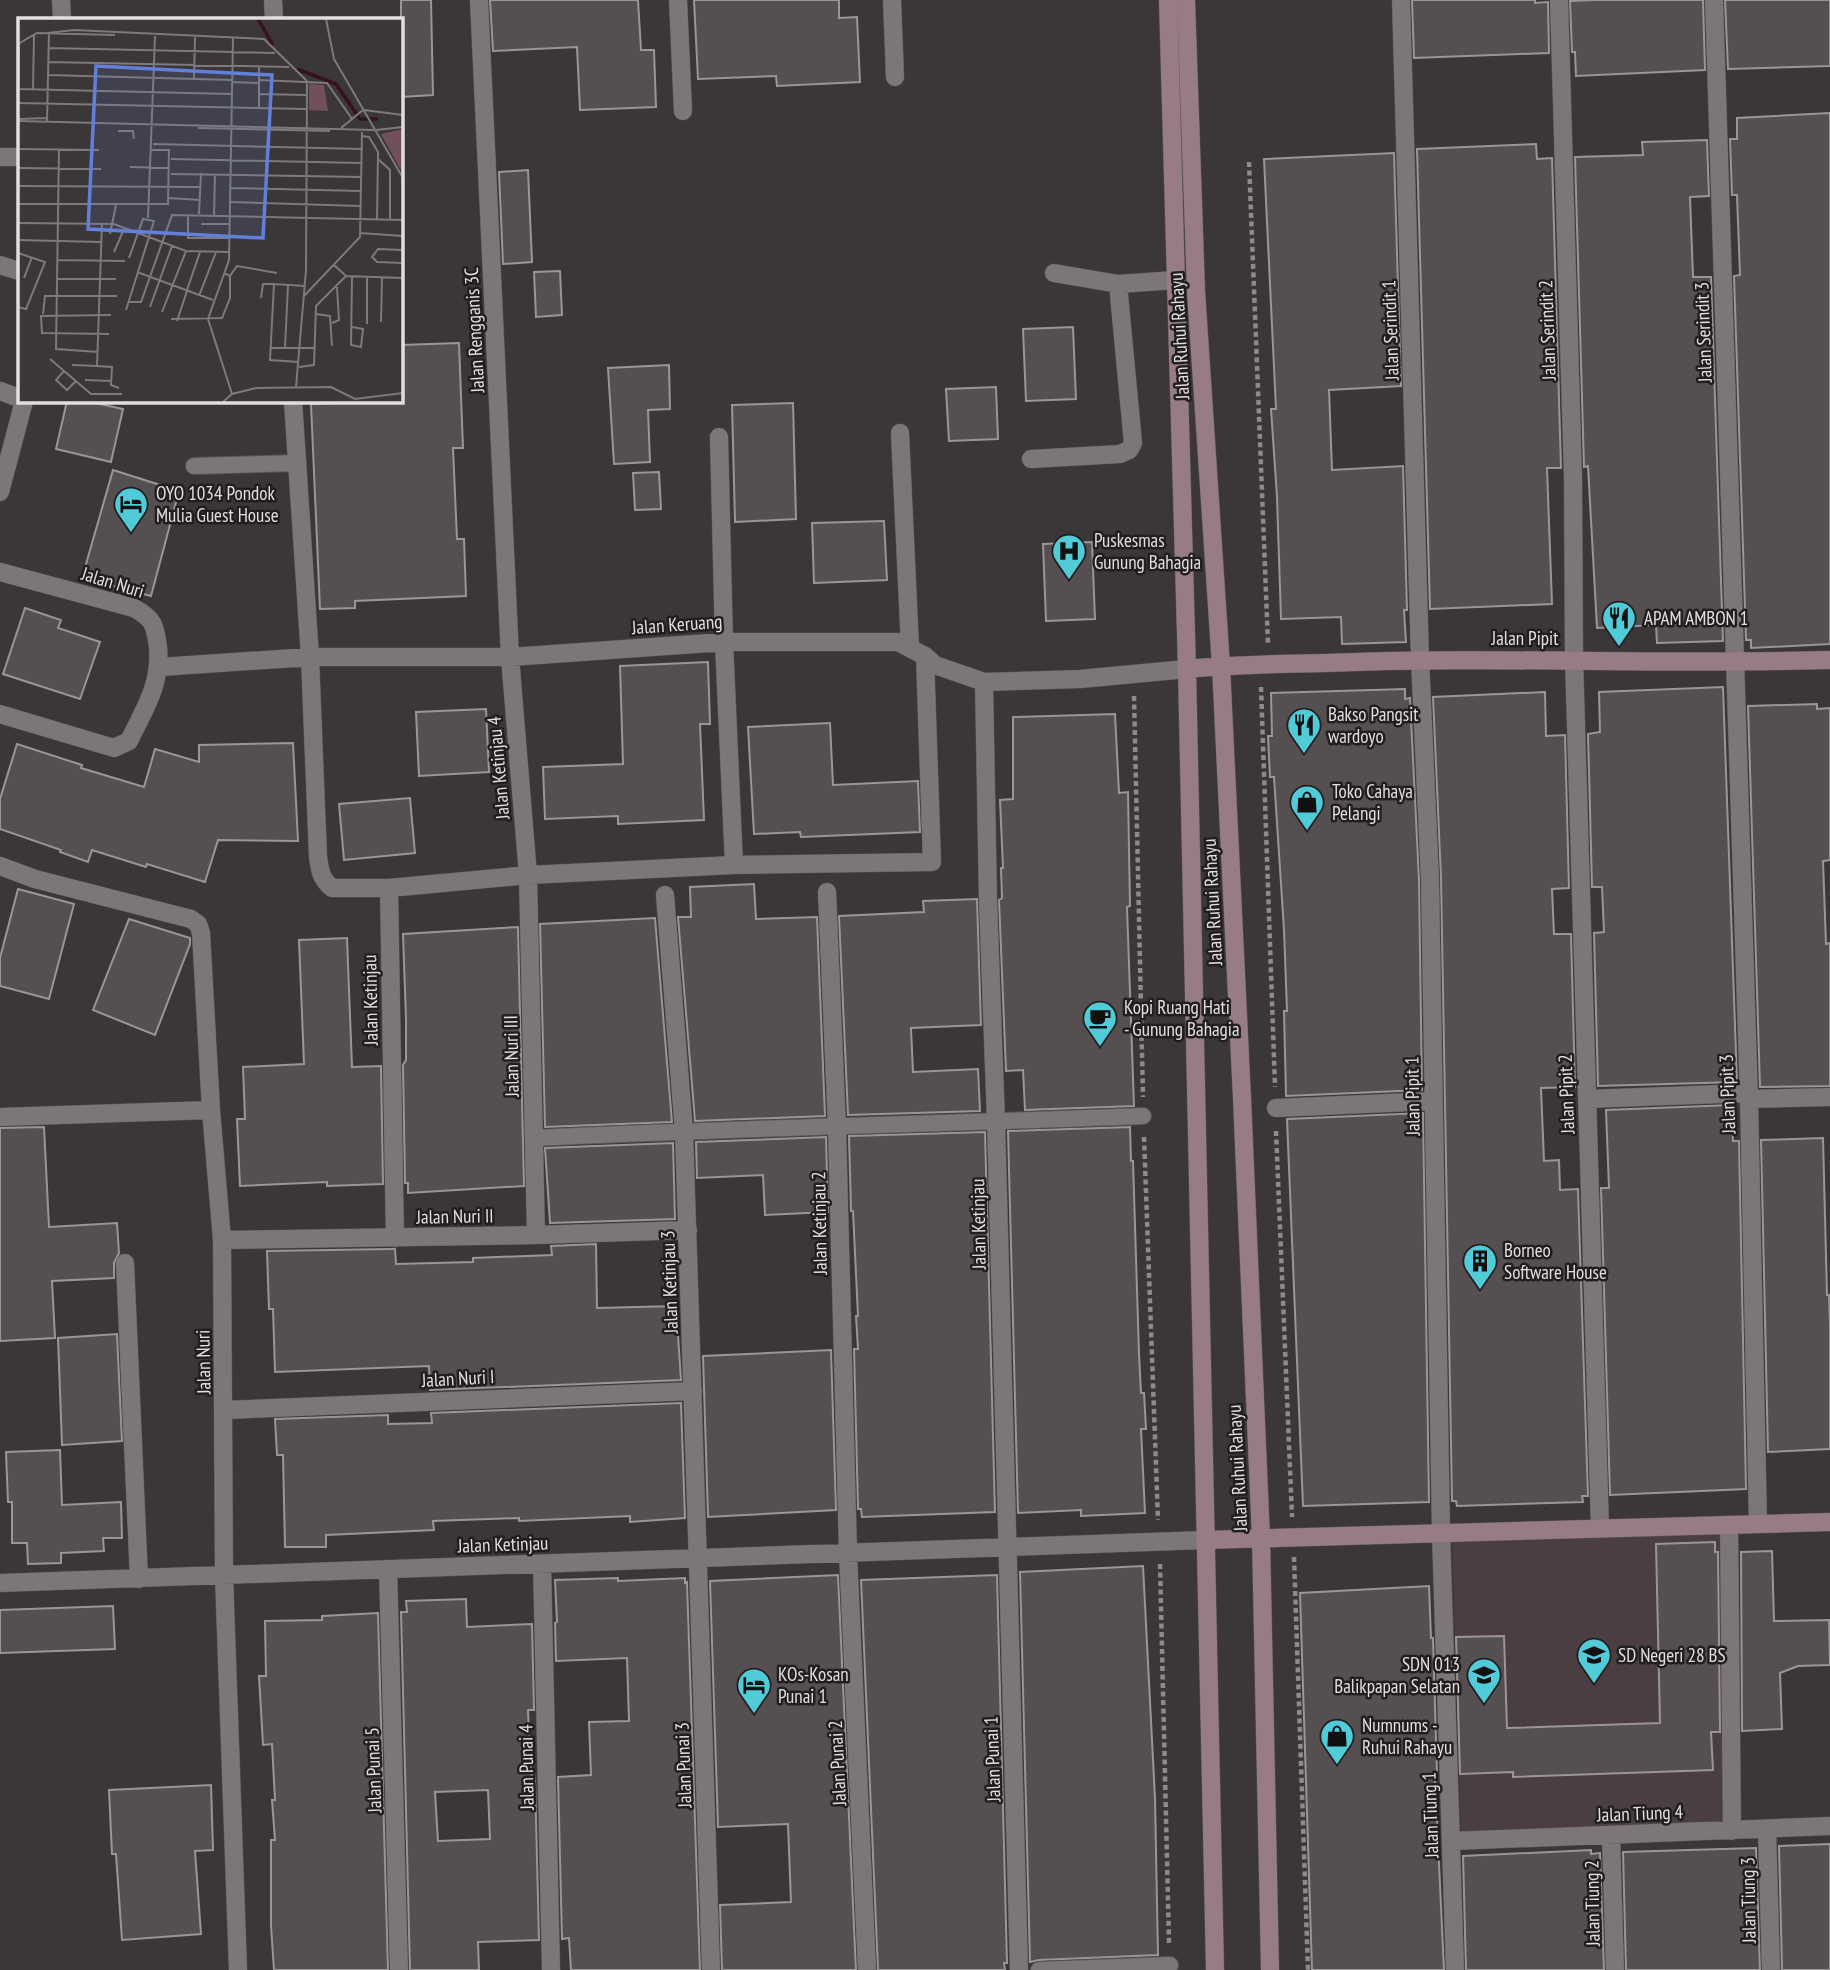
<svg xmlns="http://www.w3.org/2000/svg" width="1830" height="1970" viewBox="0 0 1830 1970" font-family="'PT Sans Narrow',sans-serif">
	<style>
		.built { fill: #4a3e42 }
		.building { fill: #554f51; stroke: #9c9597; stroke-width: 2; fill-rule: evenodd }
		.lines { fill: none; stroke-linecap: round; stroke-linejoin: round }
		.lane-casing { stroke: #585355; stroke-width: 18 }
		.street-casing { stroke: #585355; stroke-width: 19 }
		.secondary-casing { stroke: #585355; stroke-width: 19 }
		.path { stroke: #8e8a8b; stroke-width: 4.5; stroke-dasharray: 5 3.5; stroke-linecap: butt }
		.lane { stroke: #7d7678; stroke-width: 16 }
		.street { stroke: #7d7678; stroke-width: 18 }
		.secondary { stroke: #977c86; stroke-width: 18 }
		.labels { text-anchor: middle; stroke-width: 5; stroke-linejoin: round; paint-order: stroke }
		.street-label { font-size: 19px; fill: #e2dedf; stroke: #211e1f }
		.poi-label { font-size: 19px; fill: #e2dedf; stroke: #211e1f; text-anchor: start }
		.inset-river { fill: none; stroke: #371121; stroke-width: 3.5 }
		.inset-road { fill: none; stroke: #7e797a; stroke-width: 2 }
		.view { fill: #6280da; fill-opacity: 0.15; stroke: #6280da; stroke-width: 3.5 }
		.inset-edge { fill: none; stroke: #e2dedf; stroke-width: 3.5 }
	</style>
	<rect width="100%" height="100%" fill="#3b3637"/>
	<path class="built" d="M1726 1533 1735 1829 1461 1837 1452 1542Z"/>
	<path class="building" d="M401 0H431L433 95 401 97Z
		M490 0H638L641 50H654L656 107 580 110 577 47 493 51Z
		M694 0H839V18L857 17 860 82 777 86 776 76 698 79Z
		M1412 0H1535V3L1548 2 1549 53 1414 58Z
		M1596 0H1703L1705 70 1576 76 1575 52H1572L1570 1Z
		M1725 0H1830V66L1728 69Z
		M1830 113V644L1751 648V640H1746L1734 276 1740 275 1737 195H1732L1730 139H1737V118Z
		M1707 140 1709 196 1690 197 1693 277H1711L1723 641 1657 643 1656 625 1597 628 1588 466 1584 467 1575 157 1643 155 1642 142Z
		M1536 144 1537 159 1552 158 1561 468H1547L1552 604 1430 609 1417 149Z
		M1394 153 1401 386 1329 390 1332 470 1403 466 1407 610H1404L1406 642 1342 644 1341 617 1281 619 1277 497 1271 409H1276L1264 159Z
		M528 170 532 262 503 264 499 172Z
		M560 271 562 315 536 317 534 272Z
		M1073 327 1076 399 1026 401 1023 329Z
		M459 343 463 448H453L457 539H464L466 596 355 601V608L320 609 311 404 401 401V345Z
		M669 365 670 409 648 410 650 462 614 464 608 368Z
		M996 387 998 439 949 441 946 389Z
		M67 401H86L123 409 111 462 56 449Z
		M793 403 796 519 735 522 732 405Z
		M113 470 179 491 151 596 82 578Z
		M659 472 661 509 635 510 633 473Z
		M884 521 887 580 814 583 812 523Z
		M1092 542 1095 619 1046 621 1043 544Z
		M25 608 61 620 58 628 100 642 80 699 3 674Z
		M708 662 710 724H700L704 820 618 824V816L545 819 543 767 623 764 620 666Z
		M1723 687 1737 1082 1598 1086 1594 933 1604 932 1602 887H1592L1588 734 1600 732 1599 692Z
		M1405 689V699L1410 698 1419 879 1422 1090 1286 1096 1284 1011H1287L1284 930 1274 777H1270L1268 736H1272L1271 693Z
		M1545 692 1546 736 1565 735 1569 888 1552 889 1554 934H1571L1575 1087 1541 1088 1544 1161 1559 1160 1560 1190 1578 1189 1588 1496H1582L1583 1502 1457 1506 1456 1501H1452L1441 878 1433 697Z
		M1817 704V709L1830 708V860L1823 861 1826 944 1830 943V1086L1760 1087 1748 706Z
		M486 709 489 772 419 776 416 712Z
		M1115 714 1119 793 1128 792 1130 906 1127 907 1134 1106 1025 1110 1023 1070 1006 1071 999 900 1002 898 1001 868H1003L1000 800 1013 799V717Z
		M830 723 833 785 918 781 920 832 801 837 800 832 754 834 748 727Z
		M293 743 298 841 218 840 205 882 147 864 146 867 92 850 88 862 60 852 61 850 0 829V799L17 744 82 765 81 768 144 787 155 749 199 762V745Z
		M410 798 415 853 344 860 339 804Z
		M754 884 756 919 817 917 825 1116 695 1121 678 917H691L690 887Z
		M18 889 74 904 49 999 0 986V958Z
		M977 899 981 1025 911 1028 913 1072 978 1069 980 1111 848 1115 839 916 924 912 923 901Z
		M655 918 672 1122 545 1127 540 924Z
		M129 919 190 938V944L155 1035 93 1010Z
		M518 927 524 1186 408 1193V1183H405L403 1065 406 1060V1019L403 934Z
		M347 938 352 1067 381 1066 383 1184 327 1186V1182L240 1186 237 1119H245L243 1067 304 1064 299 940Z
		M1731 1105 1733 1141H1739L1746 1489 1610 1495 1601 1188H1609L1606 1110Z
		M1423 1113 1429 1502 1303 1506 1287 1119Z
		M44 1127 49 1227 117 1223 119 1253 114 1263V1278L52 1281 55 1338 0 1341V1128Z
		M1130 1127 1131 1161H1133L1139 1354 1141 1393H1144L1146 1429H1141L1145 1513 1081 1516V1510L1018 1513 1008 1131Z
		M985 1132 995 1512 862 1517 861 1509H858L854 1349H858L856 1316H858L853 1211H851L849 1136Z
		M826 1137 828 1212 765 1215 763 1175 697 1178 696 1142Z
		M1823 1138 1827 1295H1829L1830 1325V1449L1768 1452 1761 1140Z
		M673 1143 675 1219 550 1223 545 1148Z
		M596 1244 597 1308 676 1306 681 1380 430 1390 429 1366 275 1372 273 1309H269L267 1251 392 1249H395L396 1264 473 1262V1258L552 1255 551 1246Z
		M117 1334 122 1441 62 1445 58 1338Z
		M831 1350 836 1510 708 1517 703 1356Z
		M681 1403 685 1518 630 1522V1516L519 1521V1518L433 1521 434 1530 326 1535V1547H285L283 1455H277L275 1419 388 1415V1424L432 1423 431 1413Z
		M60 1450 62 1505 121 1502 122 1538H103L104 1551 61 1553V1563L28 1564 27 1543H12V1502H8L6 1452Z
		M1715 1542V1552H1718L1720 1732H1711L1713 1770 1513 1777V1772L1460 1774 1456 1637 1504 1636 1507 1728 1660 1723 1656 1544Z
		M1772 1551 1774 1621 1829 1620 1830 1665 1798 1666 1780 1673 1782 1729 1742 1731 1741 1552Z
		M1143 1566 1155 1798 1158 1955 1039 1960 1030 1962 1020 1572Z
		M838 1575 856 1970H722L720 1905 791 1902 788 1824 718 1827 710 1581Z
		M997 1575 1007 1963H1004L1005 1970H878L861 1580Z
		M618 1578V1581L685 1578V1583L687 1582 700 1970H571L569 1938 562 1939 558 1777 591 1775 589 1722 629 1721 627 1658 556 1661 555 1623 557 1622 555 1580Z
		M1429 1586 1431 1638H1433L1437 1774 1435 1779 1444 1970H1312L1300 1593Z
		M466 1599 467 1627 532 1624 534 1710H528L530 1759 532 1778H535L539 1940 478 1942 479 1970H410L401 1612H407L406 1601ZM488 1790 490 1839 438 1841 435 1792Z
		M113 1606 115 1649 0 1653V1610Z
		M378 1613 388 1970H274L271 1926V1840H275L272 1800H275L272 1744 263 1745 259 1676H266L265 1621 322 1620V1616Z
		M211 1785 213 1850 195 1851 201 1934 122 1940 116 1854H112L109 1790Z
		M1830 1844V1970H1782L1779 1846Z
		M1756 1848 1760 1970H1626L1623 1852Z
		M1591 1850V1854L1600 1853 1604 1970H1466L1463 1856Z"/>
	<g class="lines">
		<g class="lane-casing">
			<path id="lane" d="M194 466 298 463
				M534 1138C737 1128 940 1124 1143 1116
				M1039 1970 1170 1965"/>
		</g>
		<g class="street-casing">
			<path id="street" d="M61 0 62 19
				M273 0 274 19
				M479 0 510 657 528 875 536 1235
				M678 0 683 111
				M892 0 895 77
				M1401 0 1420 659 1430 879 1441 1533 1455 1970
				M1559 0 1573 478 1574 659 1600 1528
				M1714 0 1749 1099 1758 1524
				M0 157H19
				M0 265 19 271
				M1054 273 1118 284 1176 280
				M0 391 19 398
				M293 401 310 657 318 857C320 871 321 879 332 888H389L528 875 734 865 932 862 925 656
				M900 433 910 647
				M719 437 724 642 734 865
				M1031 459 1120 454 1129 450 1133 443 1118 284
				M0 492 24 401
				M0 572 134 608C154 619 155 625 158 647 161 685 145 708 129 741L114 748 0 714
				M160 667 310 657H510L724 642H898L925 656 935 665 984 682 1080 679 1187 669
				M984 682 988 900 996 1122 1019 1970
				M0 866 35 879 191 919 198 924 201 933 211 1110 222 1240 224 1575 238 1970
				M389 888 395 1238
				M827 892 837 1128 848 1553 867 1970
				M665 895 684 1131 711 1970
				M1587 1099 1748 1093
				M1749 1099 1830 1097
				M1276 1108 1433 1101
				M0 1117 211 1110
				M222 1240 536 1235 688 1230
				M125 1263 139 1579
				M225 1410 693 1391
				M1729 1525 1732 1831
				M542 1564 551 1970
				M388 1569 399 1970
				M0 1583 1205 1540
				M1767 1829 1771 1970
				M1611 1835 1615 1970
				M1452 1841 1830 1826"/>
		</g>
		<g class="secondary-casing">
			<path id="secondary" d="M1168 0 1187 669 1215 1970
				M1186 0 1196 291 1221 666 1242 1098 1261 1538 1270 1970
				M1187 669C1233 664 1279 664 1325 663 1493 656 1662 665 1830 660
				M1205 1540 1830 1522"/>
		</g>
		<path class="path" d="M1249 162 1268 644
			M1261 687 1275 1087
			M1134 696 1143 1097
			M1276 1131 1292 1517
			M1144 1137 1158 1520
			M1294 1557 1308 1970
			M1160 1564 1169 1943"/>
		<use href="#lane" class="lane"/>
		<use href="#street" class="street"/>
		<use href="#secondary" class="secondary"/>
	</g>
	<defs>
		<g id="hotel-pin" transform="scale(1.75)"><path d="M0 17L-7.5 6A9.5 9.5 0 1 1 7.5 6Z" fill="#52cbd9" stroke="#211e1f"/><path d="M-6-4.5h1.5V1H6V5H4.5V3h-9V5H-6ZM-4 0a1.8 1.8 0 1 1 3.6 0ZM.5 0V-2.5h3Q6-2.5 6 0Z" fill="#111"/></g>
		<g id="hospital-pin" transform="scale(1.75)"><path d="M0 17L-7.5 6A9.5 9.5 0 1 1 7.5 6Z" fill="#52cbd9" stroke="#211e1f"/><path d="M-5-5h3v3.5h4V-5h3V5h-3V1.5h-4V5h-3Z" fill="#111"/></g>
		<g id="restaurant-pin" transform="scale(1.75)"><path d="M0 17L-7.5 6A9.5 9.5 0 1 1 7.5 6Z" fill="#52cbd9" stroke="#211e1f"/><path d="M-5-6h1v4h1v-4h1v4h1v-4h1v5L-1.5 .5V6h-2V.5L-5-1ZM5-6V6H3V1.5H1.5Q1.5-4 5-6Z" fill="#111"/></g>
		<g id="shop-pin" transform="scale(1.75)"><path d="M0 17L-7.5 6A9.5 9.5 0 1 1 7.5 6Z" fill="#52cbd9" stroke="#211e1f"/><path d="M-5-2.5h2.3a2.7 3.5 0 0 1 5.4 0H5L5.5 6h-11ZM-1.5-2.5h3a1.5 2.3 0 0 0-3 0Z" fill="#111"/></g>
		<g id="cafe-pin" transform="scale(1.75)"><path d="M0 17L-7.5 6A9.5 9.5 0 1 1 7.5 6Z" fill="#52cbd9" stroke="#211e1f"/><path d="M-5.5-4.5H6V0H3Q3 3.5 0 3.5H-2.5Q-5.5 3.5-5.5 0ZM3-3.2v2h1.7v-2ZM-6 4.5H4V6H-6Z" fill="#111"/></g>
		<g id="building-pin" transform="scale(1.75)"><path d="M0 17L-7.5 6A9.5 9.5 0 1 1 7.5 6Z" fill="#52cbd9" stroke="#211e1f"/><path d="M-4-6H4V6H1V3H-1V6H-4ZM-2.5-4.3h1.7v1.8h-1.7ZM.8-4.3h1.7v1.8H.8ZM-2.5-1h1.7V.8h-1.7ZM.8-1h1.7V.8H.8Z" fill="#111"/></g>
		<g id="school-pin" transform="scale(1.75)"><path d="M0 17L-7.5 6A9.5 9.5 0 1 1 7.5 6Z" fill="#52cbd9" stroke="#211e1f"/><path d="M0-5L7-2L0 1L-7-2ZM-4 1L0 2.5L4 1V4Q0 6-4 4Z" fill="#111"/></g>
	</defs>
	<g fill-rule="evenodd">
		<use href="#hotel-pin" x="131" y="504"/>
		<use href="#hospital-pin" x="1069" y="551"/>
		<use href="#restaurant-pin" x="1619" y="618"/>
		<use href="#restaurant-pin" x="1304" y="725"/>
		<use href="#shop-pin" x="1307" y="802"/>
		<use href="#cafe-pin" x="1100" y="1018"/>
		<use href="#building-pin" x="1480" y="1261"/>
		<use href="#school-pin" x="1594" y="1655"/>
		<use href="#school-pin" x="1484" y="1675"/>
		<use href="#hotel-pin" x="754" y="1685"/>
		<use href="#shop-pin" x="1337" y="1736"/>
	</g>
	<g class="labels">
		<g class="street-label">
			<text transform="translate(474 330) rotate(-93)" y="7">Jalan Rengganis 3C</text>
			<text transform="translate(1390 330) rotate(-92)" y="7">Jalan Serindit 1</text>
			<text transform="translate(1547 330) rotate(-92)" y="7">Jalan Serindit 2</text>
			<text transform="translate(1703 332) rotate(-92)" y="7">Jalan Serindit 3</text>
			<text transform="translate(1179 336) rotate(-93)" y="7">Jalan Ruhui Rahayu</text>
			<text transform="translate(113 582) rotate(17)" y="7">Jalan Nuri</text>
			<text transform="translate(677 624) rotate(-4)" y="7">Jalan Keruang</text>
			<text x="1525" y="645">Jalan Pipit</text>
			<text transform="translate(498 768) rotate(-95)" y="7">Jalan Ketinjau 4</text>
			<text transform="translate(1212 902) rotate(-93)" y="7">Jalan Ruhui Rahayu</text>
			<text transform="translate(370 1000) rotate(-91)" y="7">Jalan Ketinjau</text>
			<text transform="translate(511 1056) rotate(-91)" y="7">Jalan Nuri III</text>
			<text transform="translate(1566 1094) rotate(-92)" y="7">Jalan Pipit 2</text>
			<text transform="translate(1727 1094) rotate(-92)" y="7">Jalan Pipit 3</text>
			<text transform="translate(1412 1096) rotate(-91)" y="7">Jalan Pipit 1</text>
			<text transform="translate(455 1216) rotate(-1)" y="7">Jalan Nuri II</text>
			<text transform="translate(819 1223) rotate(-91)" y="7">Jalan Ketinjau 2</text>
			<text transform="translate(978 1224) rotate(-91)" y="7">Jalan Ketinjau</text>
			<text transform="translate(669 1282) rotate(-92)" y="7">Jalan Ketinjau 3</text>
			<text transform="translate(203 1362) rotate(-91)" y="7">Jalan Nuri</text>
			<text transform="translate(458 1378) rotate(-3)" y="7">Jalan Nuri I</text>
			<text transform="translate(1237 1468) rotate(-93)" y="7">Jalan Ruhui Rahayu</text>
			<text transform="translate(503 1544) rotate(-2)" y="7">Jalan Ketinjau</text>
			<text transform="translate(992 1759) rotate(-92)" y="7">Jalan Punai 1</text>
			<text transform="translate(837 1763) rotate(-93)" y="7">Jalan Punai 2</text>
			<text transform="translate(683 1765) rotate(-92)" y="7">Jalan Punai 3</text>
			<text transform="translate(526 1767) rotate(-91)" y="7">Jalan Punai 4</text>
			<text transform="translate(373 1770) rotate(-92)" y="7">Jalan Punai 5</text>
			<text transform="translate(1640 1813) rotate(-2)" y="7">Jalan Tiung 4</text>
			<text transform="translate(1430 1815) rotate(-92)" y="7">Jalan Tiung 1</text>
			<text transform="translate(1748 1900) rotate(-91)" y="7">Jalan Tiung 3</text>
			<text transform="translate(1592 1903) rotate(-91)" y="7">Jalan Tiung 2</text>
		</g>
		<g class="poi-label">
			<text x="156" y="500">OYO 1034 Pondok<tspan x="156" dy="22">Mulia Guest House</tspan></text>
			<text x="1094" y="547">Puskesmas<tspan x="1094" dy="22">Gunung Bahagia</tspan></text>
			<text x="1644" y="625">APAM AMBON 1</text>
			<text x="1328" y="721">Bakso Pangsit<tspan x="1328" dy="22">wardoyo</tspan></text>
			<text x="1332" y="798">Toko Cahaya<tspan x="1332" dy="22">Pelangi</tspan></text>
			<text x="1124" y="1014">Kopi Ruang Hati<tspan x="1124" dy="22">- Gunung Bahagia</tspan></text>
			<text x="1504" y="1257">Borneo<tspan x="1504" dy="22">Software House</tspan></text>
			<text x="1618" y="1662">SD Negeri 28 BS</text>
			<text x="1460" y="1671" text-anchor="end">SDN 013<tspan x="1460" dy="22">Balikpapan Selatan</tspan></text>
			<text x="778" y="1681">KOs-Kosan<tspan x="778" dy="22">Punai 1</tspan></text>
			<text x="1362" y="1732">Numnums -<tspan x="1362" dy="22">Ruhui Rahayu</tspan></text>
		</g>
	</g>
	<g transform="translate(18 18)">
		<rect width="385" height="385" fill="#3b3637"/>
		<path d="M291 66 306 67 310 93 291 92ZM385 111V156L363 116Z" fill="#71505c"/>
		<path class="inset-river" d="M240 1 255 27M279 51 318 66 342 101H360"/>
		<path class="inset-road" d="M308 1 316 41 385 160M30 15 56 12 246 21 289 63M0 26 19 15 97 17M30 30 257 35M30 44 271 49M30 57 214 62M176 60 177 19M241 62 309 65 334 101M214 64 241 65M0 71 213 76M0 71 1 26M15 71 16 17M241 76 289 77M0 85 289 91M241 90V48M346 92 385 97M1 101 29 100M0 103 356 112M29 103 31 14M180 110 312 113M323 110 345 92M358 112 385 109M100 113H115L116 121M344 118 351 119 360 134 359 202M135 126 345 131M0 131 81 132M41 131 38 331 80 334M153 141 344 145M360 141 372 152V202M112 149 150 150M0 150 83 151M153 156 344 159M0 168 182 169M212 170 343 173M151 180 182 182M211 184 343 188M0 186H150L151 132H133M181 196 183 155M170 197V220H211M196 197 197 156M130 200 137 18M0 205 96 206 168 233 211 234M84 205 79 348 94 349 93 367 101 370M183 206H211M342 215 385 218M92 216 98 187M0 222 83 224M385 232 360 231 354 239 359 244 385 245M96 234 106 211M0 235 27 244 8 291 0 289M40 242 107 243M316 247 328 258 385 260M119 254 195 282M212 258 219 248 259 255M334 259 333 327 343 329 345 311 334 309M6 260 14 239M349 260V306M39 261H98M169 272 182 234M181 278 198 234M286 278 342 219 344 114M243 280 245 266H256M111 284H123L154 197 385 202M132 289 154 228M108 292 136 203 125 201 111 240M144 294 168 233M25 296 27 278H99M298 296 312 298 314 328M153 301 204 300 212 280V258L206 255M159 303 169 273M363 304 364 260M314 305 321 302 319 269M91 316 24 315 23 298 93 297M253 330H296M267 330 270 267M32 341 73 376H104M281 344 252 342 256 266 287 268M54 347 79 348M281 349 296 347 298 288 328 258M46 353 38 362 49 372 58 363M67 362 94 363M278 369 288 252 289 63M214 376 190 301 211 242 215 20M205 384 214 376 238 370 313 369 337 381 385 375"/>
		<path class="view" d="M78 48 254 57 245 220 70 211Z"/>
		<rect width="385" height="385" class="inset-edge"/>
	</g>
</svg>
